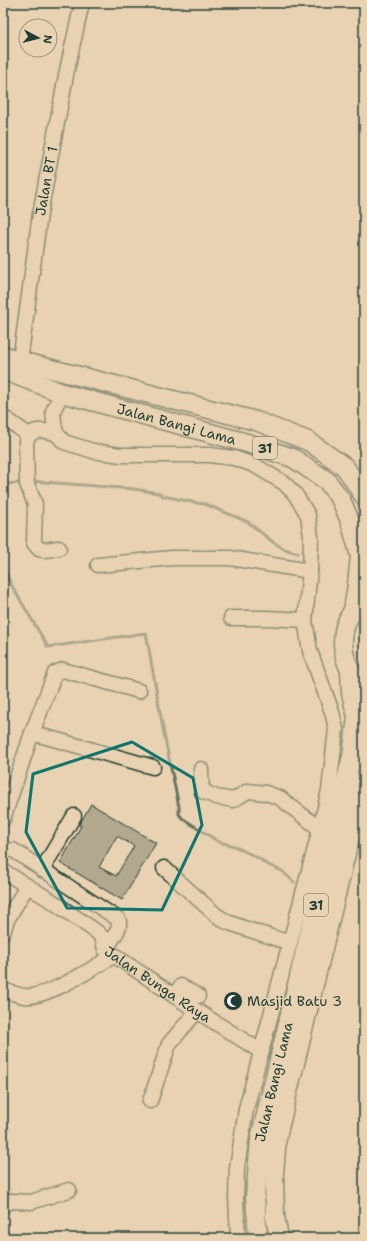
<svg xmlns="http://www.w3.org/2000/svg" width="367" height="1241" viewBox="0 0 367 1241" font-family="'Shantell Sans',sans-serif">
	<style>
		.lines { fill: none; stroke-linecap: round; stroke-linejoin: round }
		.stream { stroke: #687362; stroke-width: 3 }
		.building { fill: #b1a88e; stroke: #1f3d34; fill-rule: evenodd }
		.minor-casing { stroke: #1f3d34; stroke-width: 17 }
		.major-casing { stroke: #1f3d34; stroke-width: 21 }
		.path { stroke: #1f3d34; stroke-width: 1.5; stroke-dasharray: 4 3; stroke-linecap: butt }
		.minor { stroke: #e8d2b1; stroke-width: 14 }
		.major { stroke: #e8d2b1; stroke-width: 18 }
		.marked { fill: none; stroke: #0f766e; stroke-width: 3; stroke-linejoin: round }
		.labels { text-anchor: middle; stroke-width: 3; stroke-linejoin: round; paint-order: stroke }
		.shield { fill: #e8d2b1; stroke: #5b6a5a; stroke-width: 1 }
		.shield-label { font-size: 13px; font-weight: bold; fill: #1f3d34 }
		.street-label { font-size: 14px; fill: #1f3d34; stroke: #e8d2b1 }
		.poi-label { font-size: 14px; fill: #1f3d34; stroke: #e8d2b1; text-anchor: start }
	</style>
	<rect width="100%" height="100%" fill="#e8d2b1"/>
	<filter id="ink" filterUnits="userSpaceOnUse"><feTurbulence type="fractalNoise" baseFrequency=".025" numOctaves="2"/><feDisplacementMap in="SourceGraphic" scale="8" xChannelSelector="R" yChannelSelector="G"/><feConvolveMatrix kernelMatrix="1 2 1 2 8 2 1 2 1" color-interpolation-filters="sRGB"/></filter>
	<g filter="url(#ink)">
		<g class="lines">
			<path class="stream" d="M31 481 134 489 158 493 163 496 197 503 205 504 248 522 273 542 284 549 298 553
				M3 484 19 483
				M3 567 12 586 48 647 146 633 164 734 179 807V814L182 818 219 842 234 846 260 859 266 864 282 871 294 882"/>
		</g>
		<path class="building" d="M91 804 156 843 122 900 60 863 81 826 79 825ZM117 836 134 846 116 876 99 867Z"/>
		<g class="lines">
			<g class="minor-casing">
				<g id="minor">
					<path id="s1" d="M20 361 40 214 67 70 82 3"/>
					<path d="M62 393 53 411 54 422 56 433 64 442 93 451 121 455H209L234 458 254 465 284 483 295 494 308 515 311 537 310 571 305 620 310 651 332 712 336 729 329 790 320 829 246 1109 237 1168 236 1198 238 1238"/>
					<path d="M3 417 29 435"/>
					<path d="M56 433C43 431 33 426 26 441L27 484 35 504 34 543 39 549 45 550 59 548"/>
					<path d="M98 565 172 558H230L310 571"/>
					<path d="M231 618H267L305 620"/>
					<path d="M32 733 153 767"/>
					<path d="M201 769 202 791 216 797 233 800 248 791 266 793 280 798 320 829"/>
					<path d="M3 819 32 733 55 673 63 670 139 691"/>
					<path d="M13 850 118 919C123 929 110 941 105 949"/>
					<path d="M164 868 216 915 227 922 247 929 290 943"/>
					<path d="M42 870 74 816"/>
					<path id="s2" d="M3 871 52 901 97 932 102 937 105 949 197 1011 262 1052"/>
					<path d="M3 932 7 920 27 886"/>
					<path d="M3 990C10 992 17 995 24 996 46 999 95 967 115 955"/>
					<path d="M174 996 181 986 198 996"/>
					<path d="M150 1101 169 1044 197 1011"/>
					<path d="M3 1205 11 1201 31 1202 69 1190"/>
				</g>
			</g>
			<g class="major-casing">
				<g id="major">
					<path d="M3 355 20 361 256 421 308 441 345 467 364 496"/>
					<path id="s3" d="M3 370 62 393 247 443 293 458 327 481 341 500 350 521 360 556 357 584 353 611"/>
					<path d="M360 602C357 604 355 608 352 612 337 634 341 669 364 685"/>
					<path id="s4" d="M258 1238 255 1197 260 1139 352 756 357 717 351 693 350 670"/>
					<path d="M279 1238 275 1216 274 1174 277 1137 364 780"/>
				</g>
			</g>
			<path class="path" d="M364 919C360 929 361 937 364 947"/>
			<use href="#minor" class="minor"/>
			<use href="#major" class="major"/>
		</g>
	</g>
	<path d="M0 0H367V1241H0ZM132 742 193 778 202 825 162 910 67 908 26 832 33 774Z" fill="#e8d2b1" fill-opacity=".55" fill-rule="evenodd"/>
	<path class="marked" d="M132 742 193 778 202 825 162 910 67 908 26 832 33 774Z"/>
	<defs>
		<g id="mosque-disc" transform="scale(1)"><circle r="9.5" fill="#1f3d34" stroke="#e8d2b1"/><path d="M3.5-4.9A6 6 0 1 0 3.5 4.9A5 5 0 1 1 3.5-4.9Z" fill="#fff"/></g>
	</defs>
	<g fill-rule="evenodd">
		<use href="#mosque-disc" x="233" y="1001"/>
	</g>
	<g class="labels">
		<g class="shield">
			<rect x="253" y="437" width="24" height="22" rx="3"/>
			<rect x="304" y="894" width="24" height="22" rx="3"/>
		</g>
		<g class="shield-label">
			<text x="265" y="453">31</text>
			<text x="316" y="910">31</text>
		</g>
		<g class="street-label">
			<text dy="5" stroke="none"><textPath href="#s1" startOffset="182">Jalan BT 1</textPath></text>
			<text dy="5" stroke="none"><textPath href="#s3" startOffset="182">Jalan Bangi Lama</textPath></text>
			<text dy="5" stroke="none"><textPath href="#s2" startOffset="195">Jalan Bunga Raya</textPath></text>
			<text dy="5" stroke="none"><textPath href="#s4" startOffset="158">Jalan Bangi Lama</textPath></text>
		</g>
		<g class="poi-label">
			<text x="247" y="1006">Masjid Batu 3</text>
		</g>
	</g>
	<rect width="367" height="1241" fill="none" stroke="#e8d2b1" stroke-width="16"/>
	<rect x="8" y="8" width="351" height="1225" fill="none" stroke="#1f3d34" stroke-width="1.5" filter="url(#ink)"/>
	<g transform="translate(38 38) rotate(97)"><circle r="19" fill="#e8d2b1" stroke="#98967f"/>
	<path d="M0-3L7 15L0 10L-7 15Z" fill="#1f3d34"/>
	<text y="-6" font-size="11" font-weight="bold" text-anchor="middle" fill="#1f3d34">N</text>
	</g>
</svg>
